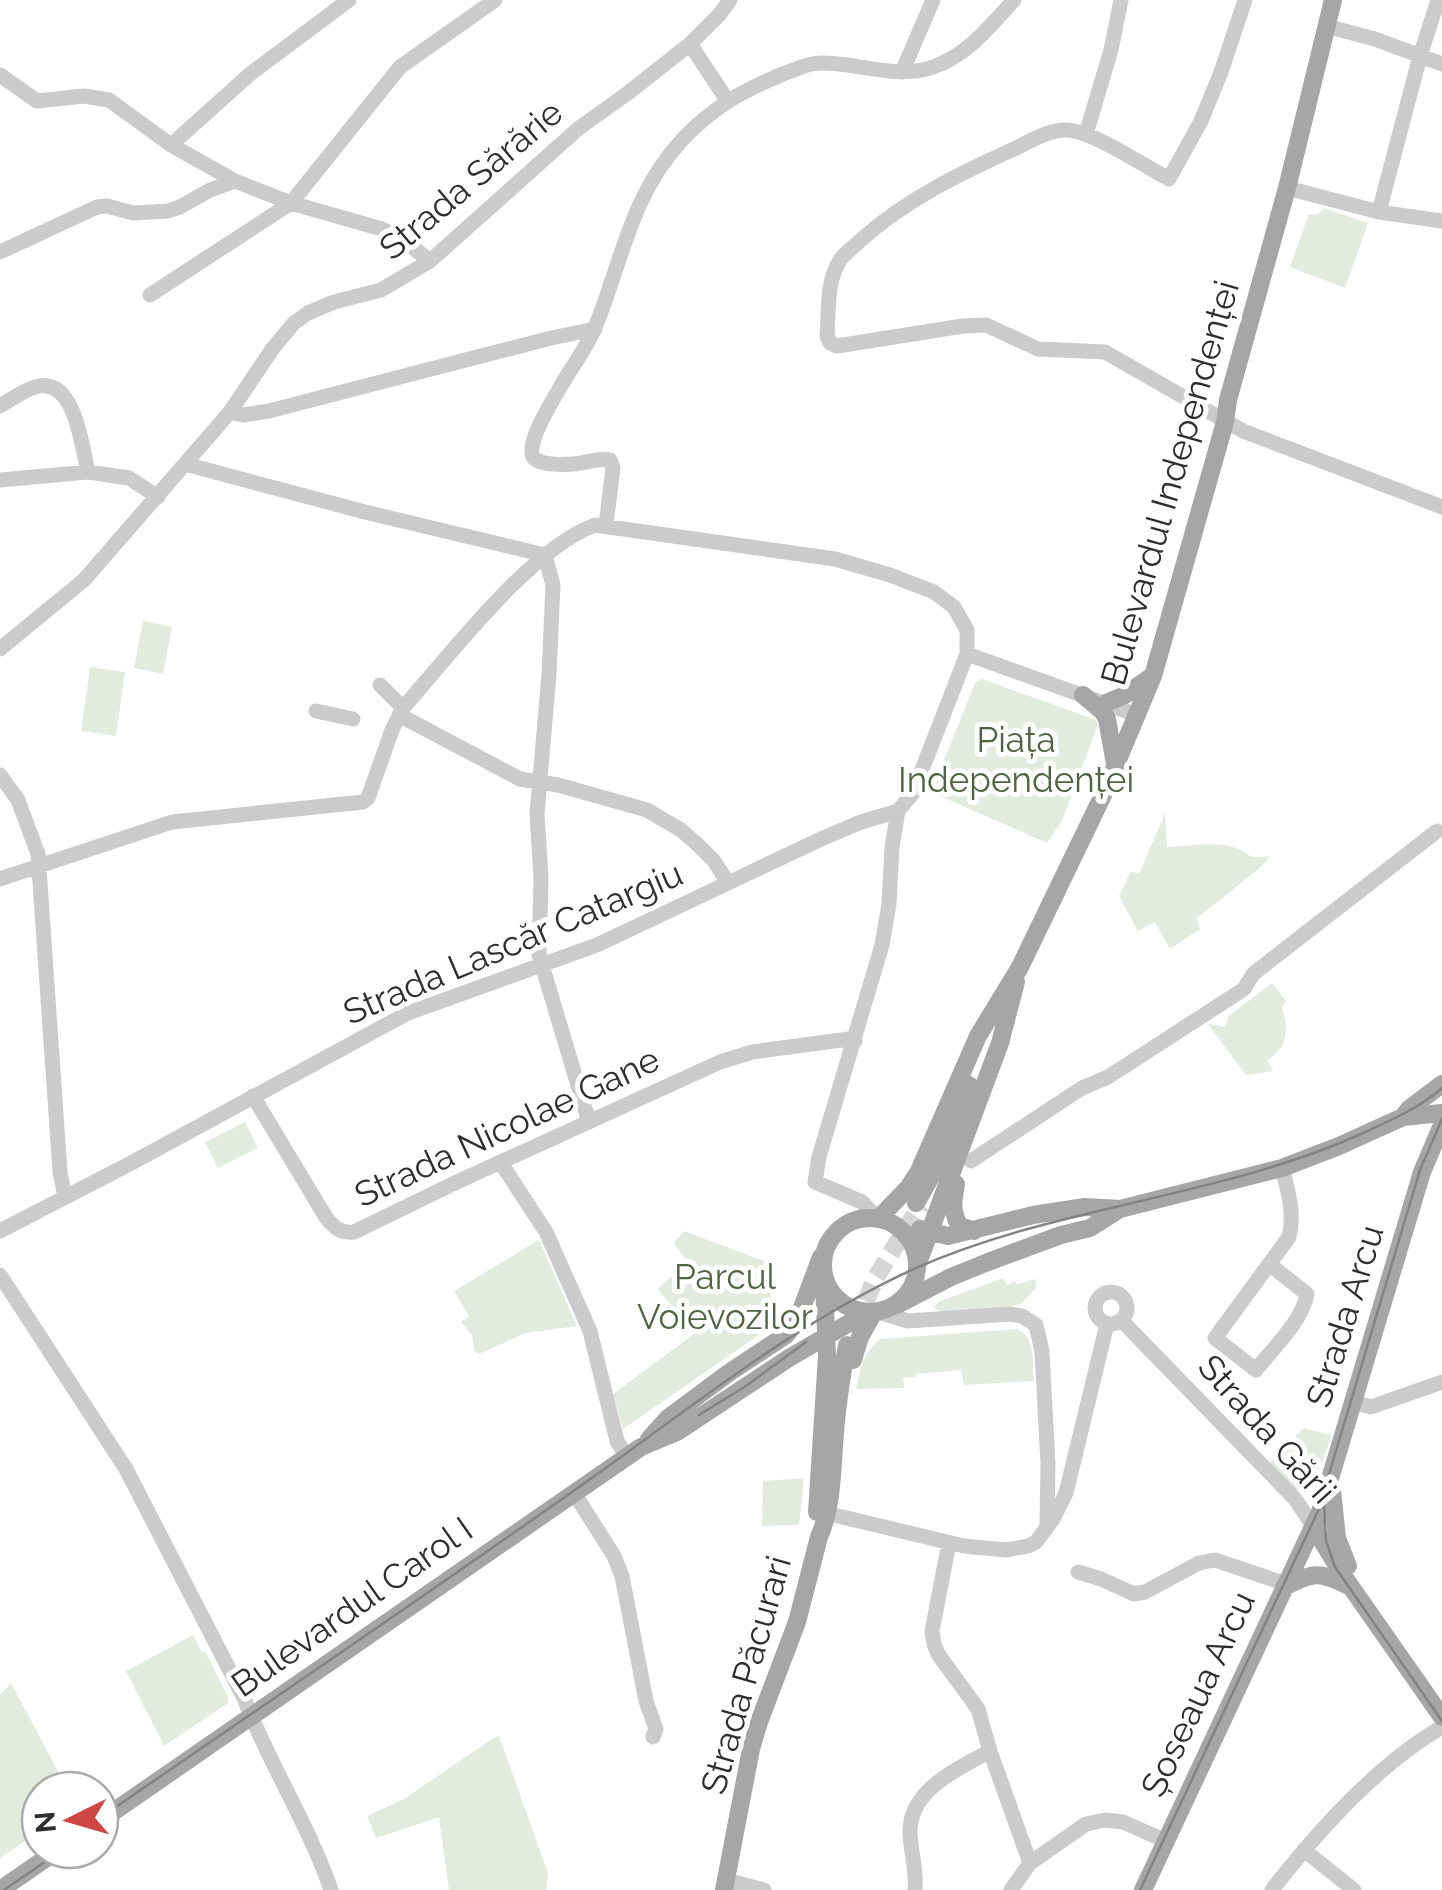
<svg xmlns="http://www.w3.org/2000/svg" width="1442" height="1890" viewBox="0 0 1442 1890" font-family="Raleway,sans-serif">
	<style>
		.green { fill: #e3eade }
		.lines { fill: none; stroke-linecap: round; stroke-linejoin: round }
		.major-tunnel { stroke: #d5d5d5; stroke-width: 18; stroke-dasharray: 18 9; stroke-linecap: butt }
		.minor { stroke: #cbcbcb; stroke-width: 15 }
		.major { stroke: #a6a6a6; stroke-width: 18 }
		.tram { stroke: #838383; stroke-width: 2.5 }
		.labels { text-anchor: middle; stroke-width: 10; stroke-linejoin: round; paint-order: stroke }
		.street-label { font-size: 35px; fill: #2e2e2e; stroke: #fff }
		.park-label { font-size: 35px; fill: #4f6541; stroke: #fff }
	</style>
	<rect width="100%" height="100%" fill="#fff"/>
	<path class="green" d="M1324 208 1368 223 1345 288 1290 267 1309 214 1317 215Z
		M143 621 172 627 163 674 134 668Z
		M90 667 125 672 116 736 81 731Z
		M982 679 1096 720 1098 725 1062 821 1047 843 931 792 975 683Z
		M1165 813 1167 847C1187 847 1213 841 1233 847 1253 853 1243 860 1270 856L1261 867 1197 918 1200 929 1170 949 1155 922 1138 931 1119 896 1131 871 1139 874Z
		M1272 983 1286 1001 1282 1008C1289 1029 1288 1048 1267 1060L1273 1071 1246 1075 1207 1023 1225 1027 1229 1016Z
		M245 1122 258 1148 218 1168 205 1142Z
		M684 1231 764 1261 771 1294 769 1328 623 1429 613 1394 694 1334 658 1289 687 1261 674 1243Z
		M539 1240 577 1326 526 1333 479 1354 474 1351 472 1335 461 1322 469 1316 454 1291Z
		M1003 1278 1007 1285 1014 1281 1017 1284 1036 1279V1288L1021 1304 1013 1306 941 1312 934 1308 938 1302Z
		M1017 1329C1036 1338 1032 1362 1034 1381L964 1385 961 1370 916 1374V1377L903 1378 904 1388 856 1389C861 1366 862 1355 880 1339Z
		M1303 1428 1332 1435 1312 1488 1301 1491 1295 1489 1269 1463 1283 1451Z
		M804 1478 799 1525 762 1526 763 1481Z
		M193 1635 202 1652 205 1651 228 1697V1703L164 1746 126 1671Z
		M11 1683 68 1790H40V1831L0 1858V1695Z
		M499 1736 548 1873 546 1890H449L439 1817 376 1838 367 1816 404 1799 492 1739Z"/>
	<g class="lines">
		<path class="major-tunnel" d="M855 1326 876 1277 921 1205"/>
		<path class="minor" d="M1245 0 1221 72 1201 121 1169 179C1144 166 1090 129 1065 130 1048 130 1029 142 1014 149 961 173 907 199 862 239 855 246 846 252 840 260 826 282 829 311 827 336L830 343 837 346 963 326 986 325 1038 349 1105 352 1243 431 1442 507
			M1326 26 1375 39 1442 64
			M690 44 727 100
			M902 72 933 0
			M0 75 37 101 84 96 109 100 171 145 235 181 291 203 382 229 401 238 430 261
			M1086 134 1111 50 1121 0
			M171 145 250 74 349 0
			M1287 188 1379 212 1442 221
			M1379 212 1420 56 1438 0
			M0 252 97 207 107 206 133 213 168 211 180 207 210 190 235 181
			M150 295 291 203 400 67 495 0
			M0 406C11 400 23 390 35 387 75 375 82 447 88 472
			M230 412 243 415 269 411 551 338 595 329
			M185 464 365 512 545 555
			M0 480 88 472 129 478 158 497
			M606 525 613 468 610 460C596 457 585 464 572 464 564 465 542 465 535 459 521 449 555 397 562 384 573 365 588 346 596 325 623 258 631 195 682 140 713 107 742 91 783 74 795 70 807 63 820 63 857 62 897 80 933 67 968 55 990 26 1014 0
			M545 555 553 585 549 674 537 814 541 879 539 955 589 1122
			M0 649 84 580 230 412 273 348 294 323 308 313 334 302 381 290 430 261 579 128 628 93 690 44 719 15 730 0
			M967 654 1137 715
			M380 685 403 708
			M316 711 353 719
			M399 715 520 779 558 785 647 810 681 830 698 845 714 861 728 883
			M0 775 18 800 38 854 60 1172 65 1197
			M0 879 172 822 363 802 368 798 392 730 403 708C449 656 531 548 595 525L835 559 890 575 934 592 954 607 967 630V654L913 793 898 811 892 847 889 904 882 945 819 1157 815 1182 862 1202 878 1219
			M253 1096 327 1219C336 1229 341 1233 354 1232L459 1181 720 1062 752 1052 849 1039 855 1041
			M971 1161 1082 1088 1108 1077 1244 989 1253 974 1437 831
			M501 1163 546 1232 590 1331 617 1441 627 1457
			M0 1231 135 1161 408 1013 597 945 821 839 861 822 898 811
			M1269 1264 1307 1294C1302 1322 1273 1348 1256 1370L1215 1338 1289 1237C1295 1213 1288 1191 1282 1168
			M0 1275 126 1469 244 1698C269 1764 308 1823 331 1890
			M1095 1308a16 16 0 1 1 32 0a16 16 0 1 1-32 0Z
			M878 1312 908 1321 1010 1314 1022 1316 1036 1325 1042 1351 1048 1464 1047 1523
			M1122 1321 1295 1499 1313 1526
			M1353 1402 1371 1407 1442 1382
			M574 1493 614 1556 622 1576 646 1701 656 1729 653 1737
			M834 1515 964 1546 1006 1550 1028 1546 1036 1542 1053 1519 1066 1493 1107 1324
			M949 1543 932 1631 934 1644 938 1654 978 1709 990 1751 1030 1863
			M1078 1572 1101 1579 1134 1594 1145 1592 1199 1563 1215 1560 1286 1584
			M1304 1850 1354 1890
			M726 1880 764 1890
			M915 1890C917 1871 911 1853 910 1834 908 1790 958 1769 990 1751
			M1011 1890 1030 1863 1086 1824 1105 1820 1123 1822 1166 1841
			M1272 1890C1317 1832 1378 1764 1442 1727"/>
		<path class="major" d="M1083 695 1103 712 1107 719 1115 764
			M1106 703 1125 695 1152 676
			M1403 1117 1409 1109 1442 1084
			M956 1184C953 1201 951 1210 959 1225L974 1231
			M916 1203 934 1171 969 1085
			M823 1265a47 47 0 1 1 94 0a47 47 0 1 1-94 0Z
			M878 1219 908 1188 918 1173 978 1036 1020 967 1104 793 1153 676 1225 422 1228 400 1287 188 1333 0
			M920 1229 948 1236 1033 1215 1085 1207 1120 1209
			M918 1263 1000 1043 1016 982
			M897 1305 951 1277 988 1262 1061 1235 1090 1228 1120 1209 1282 1168 1339 1146 1403 1117 1442 1113
			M853 1360 860 1337 874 1312
			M649 1439 668 1418 730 1372 786 1335 797 1321 821 1257
			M1332 1490 1337 1538 1348 1566
			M817 1512 827 1356 824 1284
			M1313 1526 1344 1577 1442 1717
			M1284 1587C1315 1572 1318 1571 1349 1586
			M100 1821 641 1447 677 1432 789 1358 868 1312
			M0 1890 58 1850
			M724 1890 751 1749 759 1722 797 1622 819 1537C833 1506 832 1467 835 1433 837 1404 842 1374 847 1345
			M1143 1890 1320 1512 1422 1172 1442 1125"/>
		<path class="tram" d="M699 1415 746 1386 806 1342
			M1324 1505 1326 1541 1335 1567 1442 1721
			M100 1818C258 1709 416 1602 572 1492 685 1413 790 1325 916 1268 1059 1205 1219 1198 1361 1134 1389 1121 1418 1109 1442 1088
			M4 1890 62 1850
			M1140 1890 1318 1511 1420 1170 1442 1119"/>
	</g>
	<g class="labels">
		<g class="street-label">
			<text transform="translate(471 180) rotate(-40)" y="12">Strada Sărărie</text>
			<text transform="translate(1170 483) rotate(-74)" y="12">Bulevardul Independenței</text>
			<text transform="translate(513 943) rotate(-23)" y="12">Strada Lascăr Catargiu</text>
			<text transform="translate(507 1127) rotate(-25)" y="12">Strada Nicolae Gane</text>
			<text transform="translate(1345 1316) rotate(-73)" y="12">Strada Arcu</text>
			<text transform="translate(1267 1429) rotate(48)" y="12">Strada Gării</text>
			<text transform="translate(352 1607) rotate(-35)" y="12">Bulevardul Carol I</text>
			<text transform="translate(746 1675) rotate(-74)" y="12">Strada Păcurari</text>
			<text transform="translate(1198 1694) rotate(-65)" y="12">Șoseaua Arcu</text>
		</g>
		<g class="park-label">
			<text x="1016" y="752">Piața<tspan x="1016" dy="40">Independenței</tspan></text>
			<text x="725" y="1289">Parcul<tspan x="725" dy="40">Voievozilor</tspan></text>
		</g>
	</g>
	<g transform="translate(70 1820) rotate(265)"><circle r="48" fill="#ffffff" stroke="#ababab" stroke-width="2.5"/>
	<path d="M0-8L18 38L0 25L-18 38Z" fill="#d04645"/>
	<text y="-15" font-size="28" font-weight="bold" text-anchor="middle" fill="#2e2e2e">N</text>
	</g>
</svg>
